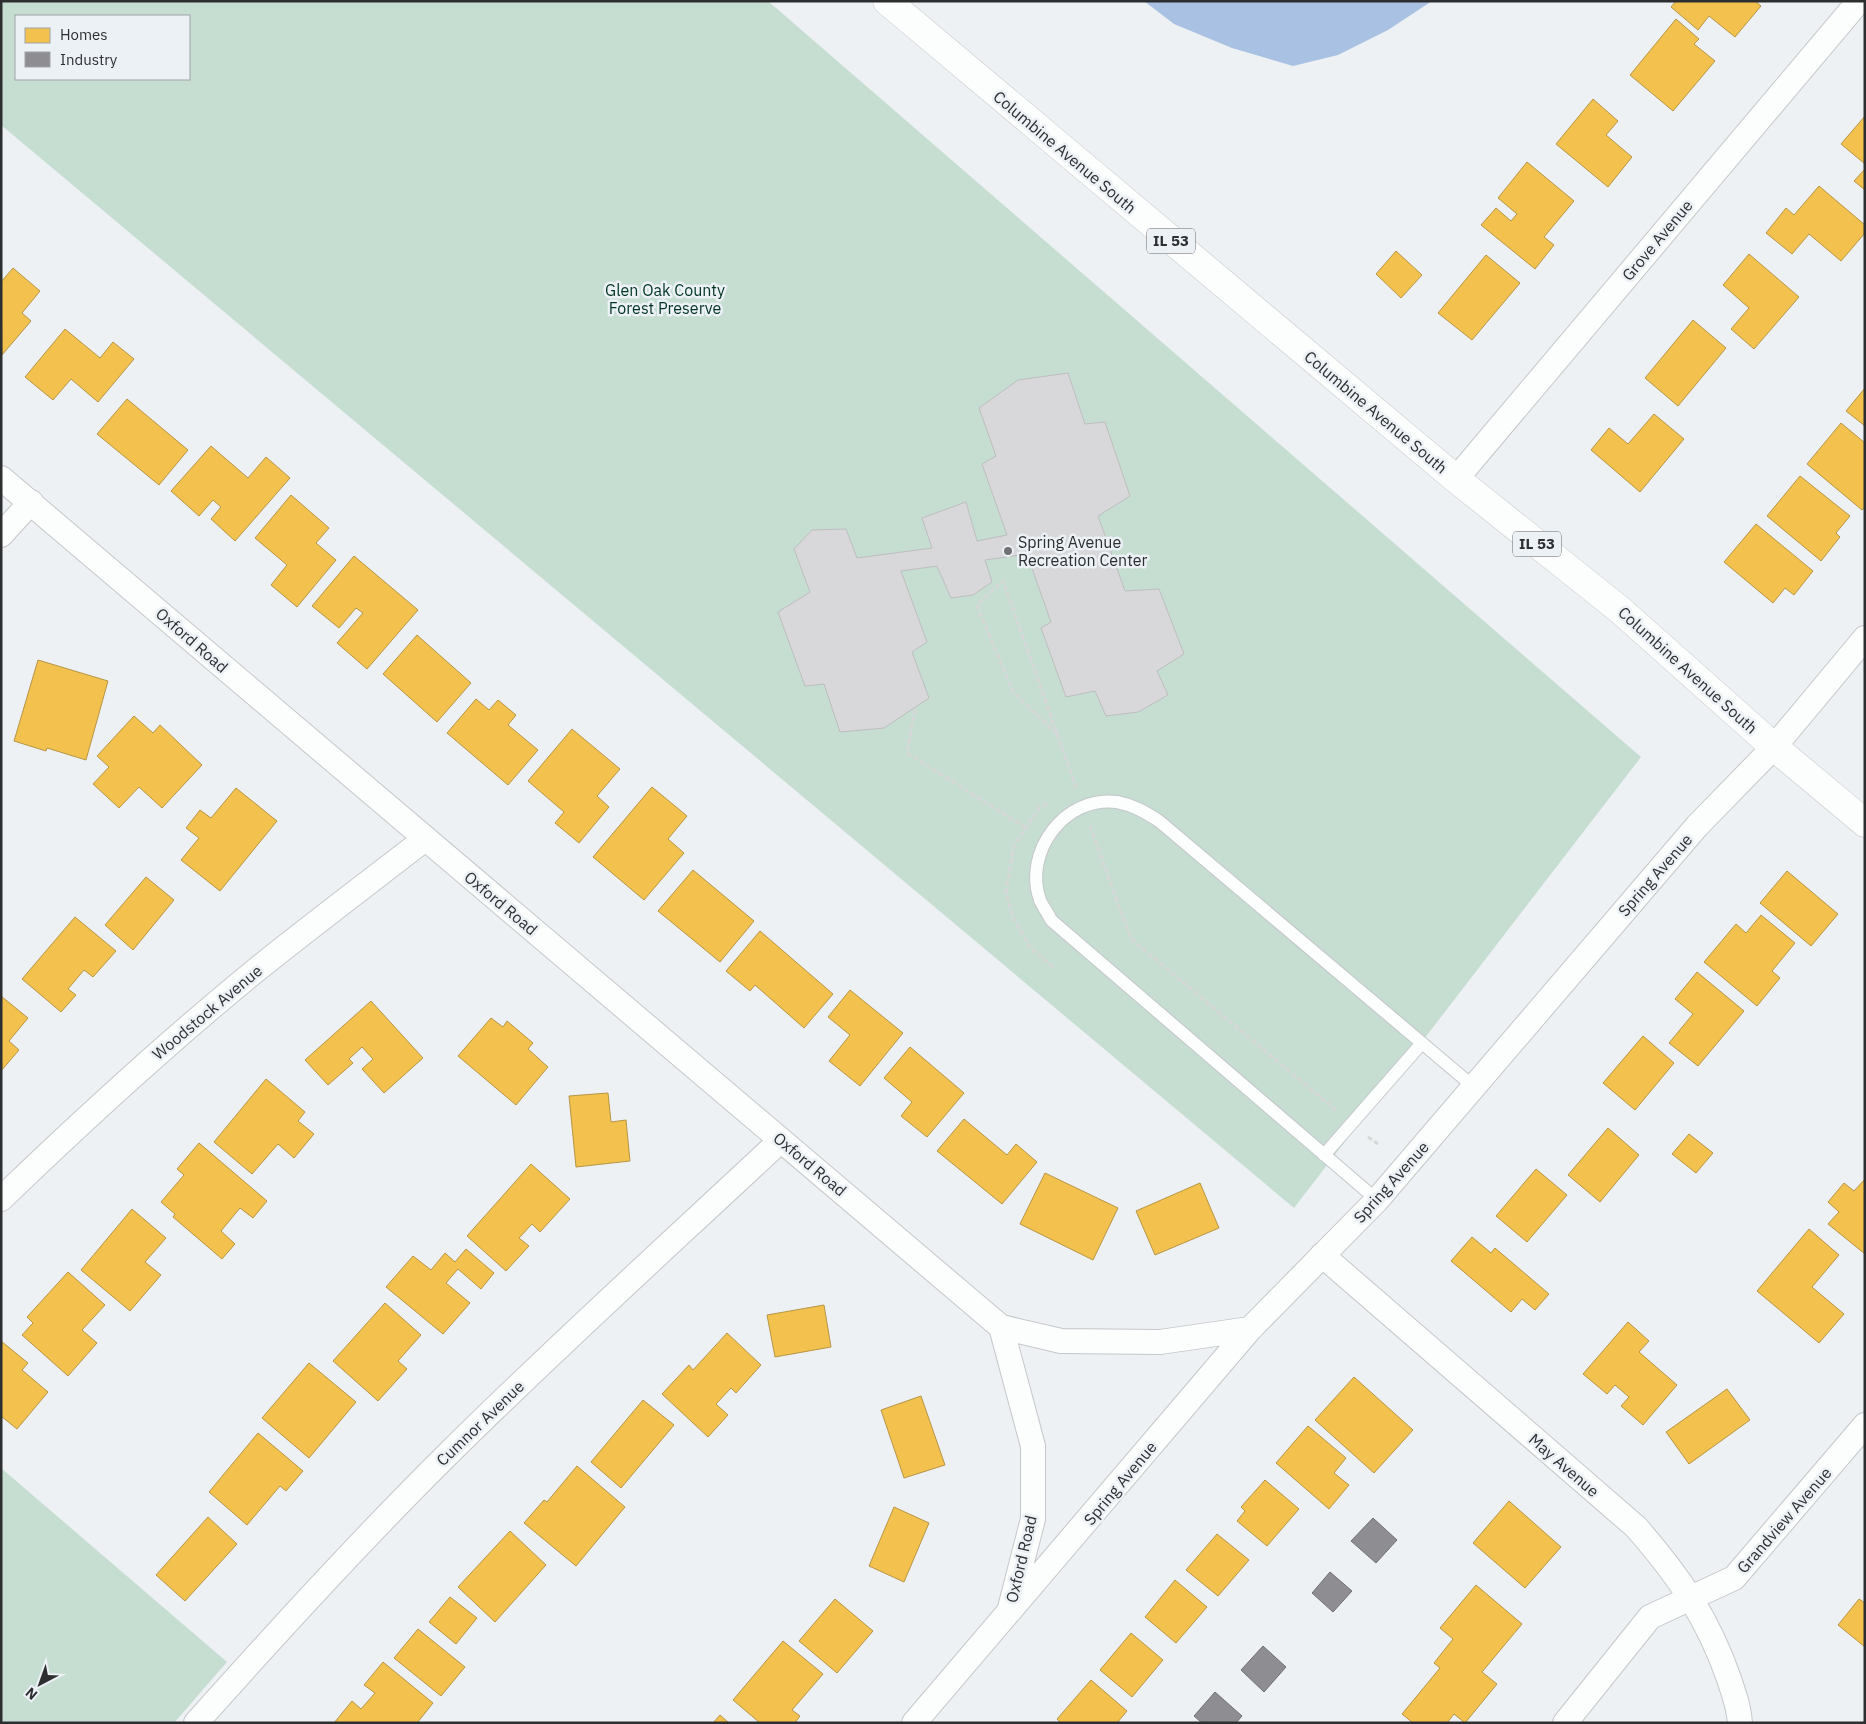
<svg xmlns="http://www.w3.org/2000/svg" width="1866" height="1724" viewBox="0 0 1866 1724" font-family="'IBM Plex Sans',sans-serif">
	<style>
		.green { fill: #c6ddd2; fill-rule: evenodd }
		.water { fill: #a9c1e2 }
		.homes { fill: #f2c14e; stroke: #b79545 }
		.industry { fill: #8d8d92; stroke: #707075 }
		.building { fill: #d8d8da; stroke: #bebebf }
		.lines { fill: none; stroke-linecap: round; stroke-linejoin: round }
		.lane-casing { stroke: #c5c7ca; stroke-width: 14 }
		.street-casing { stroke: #c5c7ca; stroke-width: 26 }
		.primary-casing { stroke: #c5c7ca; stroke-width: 29 }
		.path { stroke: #d6d7d7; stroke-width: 3; stroke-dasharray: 5 2.5; stroke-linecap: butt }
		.lane { stroke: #fcfdfd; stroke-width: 12 }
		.street { stroke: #fcfdfd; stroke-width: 24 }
		.primary { stroke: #fcfdfd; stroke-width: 28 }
		.poi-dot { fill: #717275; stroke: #ecf1f6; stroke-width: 2 }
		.labels { text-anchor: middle; stroke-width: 5; stroke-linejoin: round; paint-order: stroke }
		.shield { fill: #ecf1f6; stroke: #66686b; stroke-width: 1 }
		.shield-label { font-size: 15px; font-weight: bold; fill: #2d2e30 }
		.street-label { font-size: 16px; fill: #2d2e30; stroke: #ecf1f6 }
		.park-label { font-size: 16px; fill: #023622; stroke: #ecf1f6 }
		.poi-label { font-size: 16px; fill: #2d2e30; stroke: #ecf1f6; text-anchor: start }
	</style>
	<rect width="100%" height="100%" fill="#eef1f4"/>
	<path class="green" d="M1 1H768L1641 757 1294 1208 1 125ZM16 16H189V79H16Z
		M1 1468 227 1662 174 1723H1Z"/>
	<path class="water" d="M1144 1H1432L1388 30 1338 55 1293 66 1232 48 1174 24Z"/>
	<path class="homes" d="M1676 1H1755L1761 6 1735 37 1709 16 1698 30 1671 7Z
		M1676 19 1699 39 1694 44 1715 61 1673 111 1630 75Z
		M1593 99 1618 121 1606 135 1632 157 1608 187 1556 144Z
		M1865 116V164L1841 144Z
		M1527 162 1574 201 1544 237 1554 245 1535 269 1481 225 1496 208 1511 221 1517 214 1498 198Z
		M1865 169V190L1854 181Z
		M1819 186 1865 225V233L1841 261 1809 234 1792 254 1766 233 1786 208 1794 215Z
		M1396 251 1422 275 1401 298 1376 274Z
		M1749 254 1799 297 1754 349 1731 329 1749 308 1723 285Z
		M1486 255 1520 283 1472 340 1438 313Z
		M13 268 40 291 22 313 31 321 2 355 1 282Z
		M1693 320 1726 348 1678 406 1645 378Z
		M65 329 100 358 113 342 134 359 98 402 71 379 53 400 25 377Z
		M1865 388V426L1846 411Z
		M127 399 188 450 159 485 97 434Z
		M1654 414 1684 439 1640 492 1591 450 1609 428 1628 444Z
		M1841 423 1865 443V507L1862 510 1807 464Z
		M211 446 248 478 266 457 290 478 235 541 211 519 221 507 213 500 199 516 171 491Z
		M1800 476 1850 516 1836 533 1840 537 1821 561 1767 516Z
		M291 495 329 528 316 543 336 560 297 607 271 585 287 565 255 538Z
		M1756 524 1813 571 1794 595 1785 588 1773 603 1724 562Z
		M354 556 418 610 367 669 337 643 363 613 356 608 339 628 312 606Z
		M417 635 471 683 437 722 383 674Z
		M38 660 108 681 86 760 47 748 46 751 14 741Z
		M476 699 489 710 498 700 516 715 508 725 538 750 508 785 447 733Z
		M134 716 153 733 160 725 202 765 162 808 139 787 119 808 93 784 109 767 97 756Z
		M572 729 620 769 597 796 609 807 579 843 555 823 564 812 528 781Z
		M652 787 687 816 668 839 684 853 644 900 593 857Z
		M236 788 277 821 220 891 181 860 199 838 186 828 200 810 211 818Z
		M693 870 754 921 720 962 658 911Z
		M1787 871 1838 914 1811 946 1760 903Z
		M146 877 174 900 133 950 105 925Z
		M1761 915 1795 943 1772 971 1780 978 1757 1006 1704 962 1736 924 1746 933Z
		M75 917 116 951 93 977 84 970 68 989 76 995 61 1012 22 979Z
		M760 931 833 994 804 1028 755 985 750 991 726 971Z
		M1697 972 1744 1011 1698 1066 1669 1043 1693 1014 1675 999Z
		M850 990 903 1033 860 1086 829 1061 850 1035 828 1017Z
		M1 996 28 1018 9 1041 19 1050 1 1071Z
		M371 1001 423 1058 384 1093 362 1069 373 1059 362 1047 349 1059 353 1063 328 1085 305 1060Z
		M491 1018 503 1027 507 1021 533 1043 528 1049 548 1067 516 1105 458 1056Z
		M1643 1036 1674 1063 1635 1110 1603 1083Z
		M910 1047 964 1093 927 1137 901 1116 912 1102 884 1078Z
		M266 1079 305 1112 298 1121 314 1134 294 1158 278 1144 252 1174 214 1142Z
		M608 1093 611 1122 626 1120 630 1161 576 1167 569 1096Z
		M964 1119 1007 1155 1016 1144 1037 1162 1002 1204 937 1151Z
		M1608 1128 1639 1155 1600 1202 1568 1175Z
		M1689 1134 1713 1153 1696 1173 1672 1154Z
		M199 1143 267 1201 253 1218 240 1208 221 1231 235 1244 222 1259 173 1217 175 1214 161 1202 184 1175 177 1169Z
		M531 1164 570 1199 540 1232 532 1224 519 1238 529 1246 506 1271 467 1236Z
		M1536 1169 1567 1195 1527 1242 1496 1216Z
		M1045 1173 1118 1208 1093 1260 1020 1224Z
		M1865 1179V1254L1828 1224 1839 1212 1828 1202 1844 1183 1854 1191Z
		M1200 1183 1219 1228 1155 1255 1136 1211Z
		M132 1209 166 1238 145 1262 161 1275 130 1311 81 1270Z
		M1809 1229 1839 1255 1812 1287 1844 1314 1819 1343 1757 1291Z
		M1472 1237 1491 1253 1495 1248 1549 1294 1535 1310 1522 1299 1511 1312 1451 1261Z
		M466 1249 494 1273 481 1289 458 1269 446 1283 470 1303 443 1334 386 1287 413 1256 431 1270 445 1253 455 1262Z
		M68 1272 105 1305 82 1330 97 1343 68 1376 22 1335 33 1323 27 1317Z
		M385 1303 421 1335 398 1361 407 1369 378 1401 333 1361Z
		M824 1305 831 1347 775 1357 767 1315Z
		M1628 1322 1649 1341 1639 1352 1677 1385 1643 1425 1621 1406 1629 1397 1615 1385 1607 1394 1583 1374Z
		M727 1333 761 1365 736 1393 731 1388 716 1404 728 1415 708 1437 662 1394 689 1365 693 1370Z
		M1 1341 28 1363 22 1370 48 1392 17 1429 1 1416Z
		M309 1363 356 1402 309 1458 262 1418Z
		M1354 1377 1413 1430 1374 1473 1315 1420Z
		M1727 1389 1750 1420 1689 1464 1666 1432Z
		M921 1396 945 1465 904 1478 881 1410Z
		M643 1400 674 1425 621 1488 591 1462Z
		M1308 1426 1346 1458 1334 1473 1349 1485 1329 1509 1276 1463Z
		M258 1433 303 1471 286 1491 280 1486 247 1525 209 1492Z
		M577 1466 625 1507 576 1566 524 1523 544 1500 547 1502Z
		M1265 1480 1299 1509 1267 1546 1237 1521 1245 1511 1241 1507Z
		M1509 1501 1561 1547 1525 1588 1473 1543Z
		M894 1507 929 1523 904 1582 869 1566Z
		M208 1517 237 1544 185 1601 156 1575Z
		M510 1531 546 1565 495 1622 458 1587Z
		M1217 1534 1249 1560 1218 1596 1186 1570Z
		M1175 1580 1207 1607 1176 1643 1145 1617Z
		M1476 1585 1522 1624 1482 1672 1497 1684 1465 1723 1454 1714 1447 1723H1413L1402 1714 1440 1668 1434 1663 1453 1639 1440 1628Z
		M450 1597 477 1618 456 1644 429 1622Z
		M835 1599 873 1631 837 1673 799 1641Z
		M1859 1599 1865 1603V1647L1838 1625Z
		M418 1629 465 1667 441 1696 394 1658Z
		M1131 1633 1163 1660 1132 1697 1100 1670Z
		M783 1641 823 1674 792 1710 800 1716 795 1723H760L733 1700Z
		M383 1662 433 1703 417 1723H334L352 1701 361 1709 375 1693 364 1685Z
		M1091 1680 1127 1711 1117 1723H1061L1057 1719Z
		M720 1715 729 1723H713Z"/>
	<path class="industry" d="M1373 1518 1397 1540 1376 1563 1351 1541Z
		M1330 1572 1352 1591 1333 1612 1312 1593Z
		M1263 1646 1286 1667 1264 1692 1241 1670Z
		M1215 1692 1242 1716 1236 1723H1202L1194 1716Z"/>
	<path class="building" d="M1068 373 1085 424 1105 422 1130 496 1098 516 1125 591 1159 589 1184 654 1157 671 1168 695 1138 712 1106 716 1095 691 1066 697 1041 628 1051 622 1027 554 985 560 992 582 973 595 951 598 937 566 901 571 927 642 912 652 929 698 884 728 840 732 824 684 805 686 778 612 810 592 794 549 812 530 846 529 857 558 932 548 922 518 966 502 977 541 1007 535 982 464 996 456 979 408 1018 380Z"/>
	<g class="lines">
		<g class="lane-casing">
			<path id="lane" d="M1324 1155 1422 1043
				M1377 1200 1051 920C1048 913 1043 907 1040 900 1023 852 1065 795 1117 802 1133 805 1145 812 1159 821L1474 1087"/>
		</g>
		<g class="street-casing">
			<path id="street" d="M1 478 1001 1327 1061 1341 1160 1342 1250 1329
				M1456 479 1859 1
				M1 535 31 502
				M1 1199C83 1120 167 1043 255 971 311 926 368 883 425 839
				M1322 1255 1636 1527C1678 1575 1708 1618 1729 1679 1734 1694 1739 1707 1740 1723
				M1001 1327 1033 1446V1519L1010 1608
				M196 1723C278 1631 361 1540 449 1453 557 1346 670 1244 781 1140
				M914 1723 1250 1329 1377 1200 1697 826 1774 747 1865 638
				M1565 1723 1650 1617 1734 1578 1865 1425"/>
		</g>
		<g class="primary-casing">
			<path id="primary" d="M887 1 1456 479 1619 609 1774 747 1865 823"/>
		</g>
		<path class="path" d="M915 709 907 753 1026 828
			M1057 734 1013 692 977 605 1003 581 1076 787
			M1047 804 1040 807 1014 845 1006 891 1013 918 1030 947 1053 967
			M1090 826 1131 939 1337 1111
			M1368 1137 1378 1144"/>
		<use href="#lane" class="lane"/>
		<use href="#street" class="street"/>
		<use href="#primary" class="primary"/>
	</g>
	<circle class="poi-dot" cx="1008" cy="551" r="5"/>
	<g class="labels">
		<g class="shield">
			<rect x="1147" y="228.5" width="48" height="25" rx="4"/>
			<rect x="1513" y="531.5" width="48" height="25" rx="4"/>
		</g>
		<g class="shield-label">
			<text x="1171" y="246">IL 53</text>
			<text x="1537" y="549">IL 53</text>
		</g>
		<g class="street-label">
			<text transform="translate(1065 152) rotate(40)" y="6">Columbine Avenue South</text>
			<text transform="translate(1657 240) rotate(-50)" y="6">Grove Avenue</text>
			<text transform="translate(1376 412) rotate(40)" y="6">Columbine Avenue South</text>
			<text transform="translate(192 640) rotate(41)" y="6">Oxford Road</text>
			<text transform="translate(1688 670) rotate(42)" y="6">Columbine Avenue South</text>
			<text transform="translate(1655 875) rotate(-49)" y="6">Spring Avenue</text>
			<text transform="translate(501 903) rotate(40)" y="6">Oxford Road</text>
			<text transform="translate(207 1012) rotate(-40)" y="6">Woodstock Avenue</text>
			<text transform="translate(810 1164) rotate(40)" y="6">Oxford Road</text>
			<text transform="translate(1391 1182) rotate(-48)" y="6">Spring Avenue</text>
			<text transform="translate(480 1423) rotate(-44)" y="6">Cumnor Avenue</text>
			<text transform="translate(1564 1465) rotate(41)" y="6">May Avenue</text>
			<text transform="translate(1120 1483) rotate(-50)" y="6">Spring Avenue</text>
			<text transform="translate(1784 1520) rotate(-49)" y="6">Grandview Avenue</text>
			<text transform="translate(1021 1559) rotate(-77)" y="6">Oxford Road</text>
		</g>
		<g class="park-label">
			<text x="665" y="296">Glen Oak County<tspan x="665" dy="18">Forest Preserve</tspan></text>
		</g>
		<g class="poi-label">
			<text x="1018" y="548">Spring Avenue<tspan x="1018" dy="18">Recreation Center</tspan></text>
		</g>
	</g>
	<rect width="1866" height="1724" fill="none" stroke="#2d2e30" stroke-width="5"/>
	<rect x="15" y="15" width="175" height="65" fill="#ecf1f6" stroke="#a0a3a7"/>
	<rect x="25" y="28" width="25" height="15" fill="#f2c14e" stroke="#a0a3a7"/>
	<text x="60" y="40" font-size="15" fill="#2d2e30">Homes</text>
	<rect x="25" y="52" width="25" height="15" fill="#8d8d92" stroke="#a0a3a7"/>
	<text x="60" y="65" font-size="15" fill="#2d2e30">Industry</text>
	<g transform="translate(40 1684) rotate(221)" stroke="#ecf1f6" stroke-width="4" paint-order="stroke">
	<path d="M0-4L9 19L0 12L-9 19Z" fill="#2d2e30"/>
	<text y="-8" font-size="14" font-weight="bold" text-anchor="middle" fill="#2d2e30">N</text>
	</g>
</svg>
